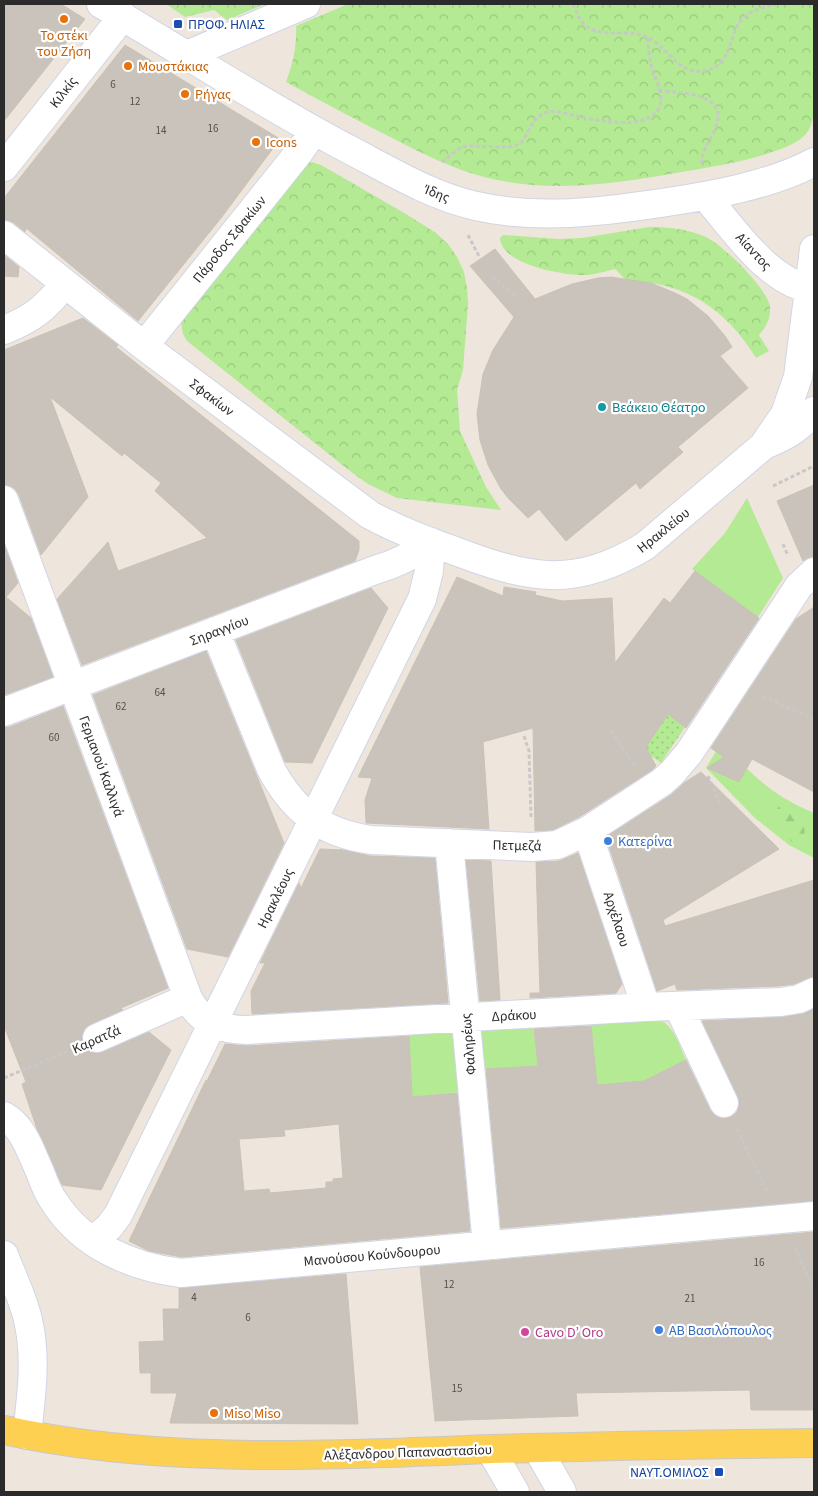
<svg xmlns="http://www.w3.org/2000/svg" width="818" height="1496" viewBox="0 0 818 1496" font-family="'Source Sans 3',sans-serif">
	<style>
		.grass { fill: #b3ea93 }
		.forest { fill: url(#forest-firs) }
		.park { fill: url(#park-crowns) }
		.garden { fill: url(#garden-dots) }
		.building { fill: #c9c3bb; stroke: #cac2b5; fill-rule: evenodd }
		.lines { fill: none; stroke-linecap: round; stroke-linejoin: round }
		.minor-casing { stroke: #d1d5e5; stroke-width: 30 }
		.major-casing { stroke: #c8c8c8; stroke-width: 30 }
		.path { stroke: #c8c8c8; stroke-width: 3; stroke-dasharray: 4 2.5; stroke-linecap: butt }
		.minor { stroke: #fff; stroke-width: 28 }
		.major { stroke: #fed051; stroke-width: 28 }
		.food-dot { fill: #e8710a; stroke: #fff; stroke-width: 2 }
		.transit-dot { fill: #1a4fb4; stroke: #fff; stroke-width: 2 }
		.culture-dot { fill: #0f9aa8; stroke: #fff; stroke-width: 2 }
		.shop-dot { fill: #3f7fe0; stroke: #fff; stroke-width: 2 }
		.hotel-dot { fill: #d1479c; stroke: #fff; stroke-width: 2 }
		.labels { text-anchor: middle; stroke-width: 4.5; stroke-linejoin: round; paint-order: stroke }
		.number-label { font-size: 11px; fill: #52514f }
		.transit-label { font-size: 14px; fill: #164399; stroke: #fff; text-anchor: start }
		.food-label { font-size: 14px; fill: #c56008; stroke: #fff; text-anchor: start }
		.street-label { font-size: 14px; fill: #2b2b2b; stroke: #fff }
		.culture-label { font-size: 14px; fill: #0d838f; stroke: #fff; text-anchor: start }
		.shop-label { font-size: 14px; fill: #366cbe; stroke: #fff; text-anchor: start }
		.hotel-label { font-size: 14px; fill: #b23c85; stroke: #fff; text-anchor: start }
	</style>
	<defs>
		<pattern id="forest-firs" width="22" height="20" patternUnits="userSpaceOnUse" patternTransform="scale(1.25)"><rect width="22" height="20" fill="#b3ea93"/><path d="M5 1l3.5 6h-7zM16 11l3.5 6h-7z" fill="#9ac97f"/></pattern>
		<pattern id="park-crowns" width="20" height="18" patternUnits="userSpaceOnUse" patternTransform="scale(1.25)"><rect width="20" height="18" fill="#b3ea93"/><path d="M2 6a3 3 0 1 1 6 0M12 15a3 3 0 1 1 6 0" fill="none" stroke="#9ac97f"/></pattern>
		<pattern id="garden-dots" width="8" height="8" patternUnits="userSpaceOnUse" patternTransform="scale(1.25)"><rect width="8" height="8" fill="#b3ea93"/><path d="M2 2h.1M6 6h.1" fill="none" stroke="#9ac97f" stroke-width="1.8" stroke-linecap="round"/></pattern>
	</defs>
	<rect width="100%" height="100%" fill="#eee6dc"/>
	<path class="grass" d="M747 498 783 578 758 617 692 569 725 533Z
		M721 743C753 775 771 795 814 813V858L789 845 755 818 706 768Z
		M657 1019C674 1024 679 1045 686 1060L644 1081 597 1085 591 1023Z
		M533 1026 538 1066 485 1069 481 1029Z
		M453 1031 459 1092 412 1097 409 1034Z"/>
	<path class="forest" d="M785 803 805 812 807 816 804 824 805 840 802 844H794C789 840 787 836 784 831 774 818 766 814 785 803Z"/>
	<path class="park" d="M166 4H265L227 20 214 10 185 17Z
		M348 4H814V115C812 122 810 130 805 135 790 151 738 162 716 166 640 179 561 197 484 177 454 169 427 156 400 142 362 123 324 103 286 82 293 63 297 46 296 26Z
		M312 162 321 165 406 214 436 233 448 244 457 257 464 272 467 288 468 304 463 370 457 390 460 431 486 487 501 510 397 498 368 484 350 471 187 341 183 334 181 321 306 164Z
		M649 227C669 227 687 229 706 237 723 245 768 289 770 307 771 318 766 327 759 335L769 351 756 358C726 309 686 282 627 281L615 269C606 271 597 274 588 275 567 276 502 266 500 238L503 235 559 239 582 238Z"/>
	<path class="garden" d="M668 714 685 727 661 763 650 755 646 747Z"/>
	<path class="building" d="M4 4H61L85 19 4 121Z
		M125 45 280 139 221 218 138 321 26 228 25 232 13 222 4 220V198Z
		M495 249 535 299 572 284 598 278 611 277 651 283 675 293 687 299 708 316 725 336 732 347 720 356 748 388 678 447 683 452 661 471 640 489 636 483 566 541 539 509 528 518 509 499 501 489 488 465 480 440 477 414 483 374 493 350 514 317 470 266Z
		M4 255 19 267 18 277 4 276Z
		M83 318 118 345 116 347 359 541V550L355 561 82 665 57 599 108 542 118 571 207 538 155 491 161 483 124 453 122 456 50 397 88 497 41 555 19 495 14 488 4 485V350Z
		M814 485V557H810L803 561 777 501Z
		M4 544 18 583 6 597 31 618 53 677 4 695Z
		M695 571 759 618 686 728 668 714 646 747 656 766 652 770 579 817 553 830 535 831 533 728 483 742 489 829 366 823 365 800 372 778 358 777 457 577 503 596 504 587 536 592 535 595 562 601 612 598 615 663 664 598 670 603Z
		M371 588 388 608 312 763 285 762 236 640Z
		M814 607V792L752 759 739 782 707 768 724 757 711 748 796 619Z
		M206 651 284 843 228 957 187 949 93 695Z
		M63 706 168 988 121 1008 123 1010 91 1024 85 1028 82 1036 83 1045 87 1050 95 1053 103 1052 149 1032 171 1050 101 1190 62 1185 37 1129 22 1084 26 1082 4 1026V727H10Z
		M701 772 779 849 663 920 665 926 814 880V977L794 984 779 986 677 990 675 984 657 991 606 837 671 795 684 783Z
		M320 849 344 850 370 856 435 858 448 1003 252 1014 251 991 265 963H260L299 883 301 888Z
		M578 853 622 984 616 993 530 998V993H540L536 862 559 861Z
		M466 860 491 861 500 1000 480 1001Z
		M814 1009V1201L501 1228 486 1069 538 1066 534 1029 591 1026 597 1085 644 1081 686 1060 710 1110 716 1116 723 1119 731 1117 737 1112 739 1105 738 1097 702 1021 783 1017 802 1014Z
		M409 1036 412 1097 457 1093 470 1231 182 1257 149 1251 129 1241 206 1080 207 1081 225 1044 247 1046ZM339 1124 343 1178 333 1179V1182H326V1188L270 1193 269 1189 244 1191 239 1139 285 1136 284 1130Z
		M814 1232V1410H751L750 1390 576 1393 578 1416 435 1421 420 1267Z
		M346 1274 358 1424 170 1423 177 1393H151V1373H140L139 1342 164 1341 163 1309H179V1288Z"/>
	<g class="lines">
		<g class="minor-casing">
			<path id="minor" d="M101 4C185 53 266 106 352 151 392 172 432 196 476 206 537 220 600 212 661 203 709 196 772 185 814 162
				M187 55 306 4
				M4 167 123 16
				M705 196C735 230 767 282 814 290
				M4 235 144 346 370 515C398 530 426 541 455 551 529 579 574 589 645 546L763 446 785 414 798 377 814 249
				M4 330C34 318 45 308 65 284
				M144 346 300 151 314 131
				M767 444C788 435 800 428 814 411
				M4 500 188 998C199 1021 222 1030 246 1030L646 1007 781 1002 799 999 814 992
				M215 631 271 769C294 812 323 833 371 840L532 847 557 845 587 831 662 782 672 773 689 753 799 586 814 572
				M4 712 375 570C396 564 413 556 431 542
				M587 831 646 1007
				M449 843 487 1245
				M678 1006 724 1103
				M97 1038 188 998
				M4 1116C24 1127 31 1153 40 1172 44 1183 48 1194 55 1203 83 1246 132 1267 181 1273L814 1216
				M92 1241 109 1227 118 1215 422 599 429 571 431 542
				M4 1255C12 1276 23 1298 28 1320 37 1358 31 1397 27 1435
				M537 1448 562 1492
				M490 1449 515 1492"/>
		</g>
		<g class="major-casing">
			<path id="major" d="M4 1430C162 1465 331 1455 492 1449 599 1446 707 1444 814 1443"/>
		</g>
		<path class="path" d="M573 4C577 13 580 23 589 28 607 38 631 28 649 38 670 49 682 82 713 68 733 59 729 30 744 17 753 9 766 7 776 4
			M659 91C678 92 726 93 717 123 713 139 700 149 702 166
			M442 162 460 148 466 146 508 147 520 144C533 128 531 113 555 111 578 116 656 139 661 101 662 91 653 74 651 64 649 55 648 46 648 37
			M468 235 480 258
			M492 277 515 296
			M773 486 814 466
			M783 544 788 556
			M763 696 814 719
			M611 731 635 766
			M524 736 529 751 531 817
			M708 776 720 803
			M4 1078 70 1050
			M737 1129 767 1191
			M795 1248 814 1288"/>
		<use href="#minor" class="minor"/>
		<use href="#major" class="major"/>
	</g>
	<g class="food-dot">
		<circle cx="64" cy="19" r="5"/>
		<circle cx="128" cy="66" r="5"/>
		<circle cx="185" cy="94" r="5"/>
		<circle cx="256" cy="142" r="5"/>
		<circle cx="214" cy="1413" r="5"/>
	</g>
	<g class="transit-dot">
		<rect x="173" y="19" width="10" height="10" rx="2.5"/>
		<rect x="714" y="1467" width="10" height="10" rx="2.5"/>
	</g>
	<circle class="culture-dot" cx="602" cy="407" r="5"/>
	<g class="shop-dot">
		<circle cx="608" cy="841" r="5"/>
		<circle cx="659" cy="1330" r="5"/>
	</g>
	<circle class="hotel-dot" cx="525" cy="1332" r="5"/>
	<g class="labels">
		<g class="number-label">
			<text x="113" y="88">6</text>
			<text x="135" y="105">12</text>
			<text x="213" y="132">16</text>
			<text x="161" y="134">14</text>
			<text x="160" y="696">64</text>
			<text x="121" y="710">62</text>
			<text x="54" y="741">60</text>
			<text x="759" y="1266">16</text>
			<text x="449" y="1288">12</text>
			<text x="194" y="1301">4</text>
			<text x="690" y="1302">21</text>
			<text x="248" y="1321">6</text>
			<text x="457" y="1392">15</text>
		</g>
		<g class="transit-label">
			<text x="188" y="29">ΠΡΟΦ. ΗΛΙΑΣ</text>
			<text x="709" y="1477" text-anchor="end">ΝΑΥΤ.ΟΜΙΛΟΣ</text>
		</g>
		<g class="food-label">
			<text x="64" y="40" text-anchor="middle">Το στέκι<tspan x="64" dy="16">του Ζήση</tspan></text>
			<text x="138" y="71">Μουστάκιας</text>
			<text x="195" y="99">Ρήγας</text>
			<text x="266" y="147">Icons</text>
			<text x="224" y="1418">Miso Miso</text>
		</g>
		<g class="street-label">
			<text transform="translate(63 92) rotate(-52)" y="5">Κιλκίς</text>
			<text transform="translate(437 193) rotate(21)" y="5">Ίδης</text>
			<text transform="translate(229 239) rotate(-51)" y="5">Πάροδος Σφακίων</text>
			<text transform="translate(754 251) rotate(47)" y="5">Αίαντος</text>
			<text transform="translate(212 397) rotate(37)" y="5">Σφακίων</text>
			<text transform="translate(663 530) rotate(-39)" y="5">Ηρακλείου</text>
			<text transform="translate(219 630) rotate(-21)" y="5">Σηραγγίου</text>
			<text transform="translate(102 766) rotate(70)" y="5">Γερμανού Καλλιγά</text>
			<text transform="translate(517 845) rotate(1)" y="5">Πετμεζά</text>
			<text transform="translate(275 898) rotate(-64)" y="5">Ηρακλέους</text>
			<text transform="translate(617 919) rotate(72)" y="5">Αρχέλαου</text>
			<text transform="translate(514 1015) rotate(-3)" y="5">Δράκου</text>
			<text transform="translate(96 1039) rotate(-24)" y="5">Καρατζά</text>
			<text transform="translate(468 1044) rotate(-95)" y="5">Φαληρέως</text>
			<text transform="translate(372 1255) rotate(-5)" y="5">Μανούσου Κούνδουρου</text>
			<text transform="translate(408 1452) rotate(-2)" y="5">Αλέξανδρου Παπαναστασίου</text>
		</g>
		<g class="culture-label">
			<text x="612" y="412">Βεάκειο Θέατρο</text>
		</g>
		<g class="shop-label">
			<text x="618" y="846">Κατερίνα</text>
			<text x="669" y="1335">ΑΒ Βασιλόπουλος</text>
		</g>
		<g class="hotel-label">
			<text x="535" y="1337">Cavo D’ Oro</text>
		</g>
	</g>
	<rect width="818" height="1496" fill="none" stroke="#2b2b2b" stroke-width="10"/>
</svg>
